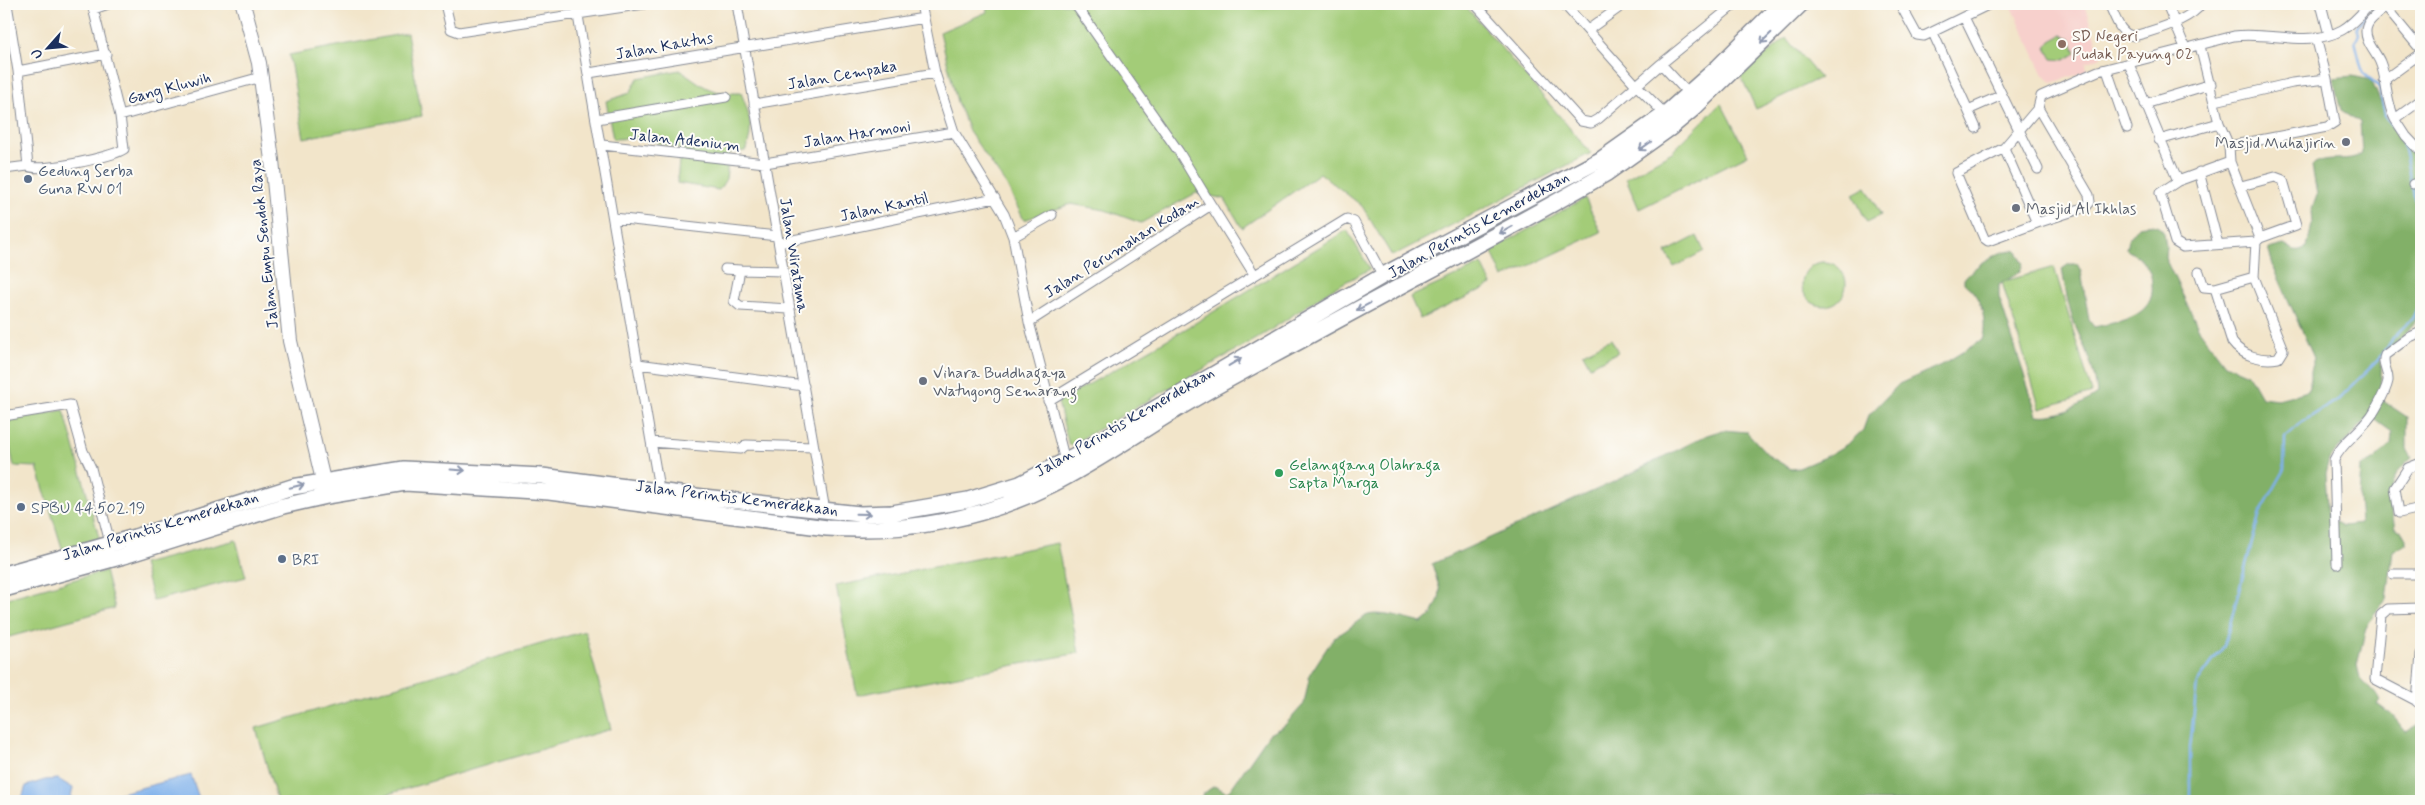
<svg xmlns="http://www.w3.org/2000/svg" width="2425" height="805" viewBox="0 0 2425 805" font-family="Mynerve,sans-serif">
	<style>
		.built { fill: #f7d0cc }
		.green { fill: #a3cc78; stroke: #5f7e6b }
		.forest { fill: #82b068; stroke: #4e7063; fill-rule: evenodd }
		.water { fill: #7fb1eb; stroke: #4d70a4 }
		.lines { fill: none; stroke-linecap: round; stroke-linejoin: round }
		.stream { stroke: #7fb1eb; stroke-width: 2.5 }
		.minor-casing { stroke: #868a94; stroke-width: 11 }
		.secondary-casing { stroke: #868a94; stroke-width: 16 }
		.trunk-casing { stroke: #868a94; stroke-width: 18 }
		.minor { stroke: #fff; stroke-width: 9 }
		.secondary { stroke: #fff; stroke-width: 14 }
		.trunk { stroke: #fff; stroke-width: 15 }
		.oneway { stroke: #8d97ae }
		.education-dot { fill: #8d6e63; stroke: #fdfcf7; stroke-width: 2 }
		.worship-dot { fill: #6b7280; stroke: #fdfcf7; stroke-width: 2 }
		.service-dot { fill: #5c6f8a; stroke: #fdfcf7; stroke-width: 2 }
		.leisure-dot { fill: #2e9e5b; stroke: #fdfcf7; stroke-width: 2 }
		.labels { text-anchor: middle; stroke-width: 4; stroke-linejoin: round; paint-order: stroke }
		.education-label { font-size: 16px; fill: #785e54; stroke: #fdfcf7; text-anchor: start }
		.street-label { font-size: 16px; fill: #1b2f5e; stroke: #fdfcf7 }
		.worship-label { font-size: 16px; fill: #5b616d; stroke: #fdfcf7; text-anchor: start }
		.service-label { font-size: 16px; fill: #4e5e75; stroke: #fdfcf7; text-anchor: start }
		.leisure-label { font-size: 16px; fill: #27864d; stroke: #fdfcf7; text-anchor: start }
	</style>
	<rect width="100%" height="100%" fill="#fdfcf7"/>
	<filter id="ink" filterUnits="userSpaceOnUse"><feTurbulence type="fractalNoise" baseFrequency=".02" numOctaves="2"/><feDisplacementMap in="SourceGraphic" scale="10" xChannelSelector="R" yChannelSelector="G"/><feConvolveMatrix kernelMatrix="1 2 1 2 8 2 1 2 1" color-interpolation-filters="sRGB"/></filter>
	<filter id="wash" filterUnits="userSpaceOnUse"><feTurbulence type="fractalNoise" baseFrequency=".0096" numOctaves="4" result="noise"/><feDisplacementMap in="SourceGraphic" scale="20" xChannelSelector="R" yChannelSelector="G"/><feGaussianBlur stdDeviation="1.12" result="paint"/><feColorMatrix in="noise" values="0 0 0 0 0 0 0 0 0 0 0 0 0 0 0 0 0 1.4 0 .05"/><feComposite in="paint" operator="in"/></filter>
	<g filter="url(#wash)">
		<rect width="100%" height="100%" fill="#f2e5ca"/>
		<path class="built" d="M2018 4H2084L2101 57 2086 63 2087 71 2052 83 2044 75 2012 7Z"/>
		<path class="green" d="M986 4H1464L1591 153 1392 256 1362 206 1320 173 1242 228 1225 199 1196 193 1141 223 1105 210 1071 204 1024 220 1007 186 970 133 957 102 940 32 987 12Z
			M407 33 422 116 304 138 289 55Z
			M2062 35 2071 39 2076 53 2065 60 2052 59 2046 48 2051 41Z
			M1786 38 1820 78 1756 109 1741 76Z
			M680 70C706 87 708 94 741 93 749 112 755 131 745 151L729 153 726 179 719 190 677 183 680 149 641 138 613 139 606 101 630 93 638 78Z
			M1721 103 1748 155 1639 209 1626 178 1672 152Z
			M1866 187 1881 215 1867 222 1853 194Z
			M1585 198 1601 232 1503 278 1491 250Z
			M1347 230 1370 269 1332 289 1266 333 1069 446 1058 402 1187 328Z
			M1697 236 1704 251 1674 267 1666 252Z
			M1802 284a22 22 0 1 1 44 0a22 22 0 1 1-44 0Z
			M1482 264 1492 285 1420 319 1410 297Z
			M2054 267 2092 393 2040 409 2002 282Z
			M1611 339 1618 352 1590 366 1583 353Z
			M64 410 100 541 63 551 37 467 14 466 4 421Z
			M236 540 246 577 153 601 143 564Z
			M1057 543 1079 653 857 695 836 586Z
			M105 571 115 608 9 637 4 617V599Z
			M585 631 611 729 364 801H277L256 728Z"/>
		<path class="forest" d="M2352 76 2371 80C2389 117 2382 128 2421 151V297C2414 308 2418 316 2412 326 2406 337 2390 347 2381 357 2382 372 2380 385 2380 399L2407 417V449L2412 458C2385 481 2389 496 2395 528L2402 531 2406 538V544L2393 551 2387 599 2374 614 2366 628 2357 665 2360 678 2380 700 2377 704 2392 715 2406 732 2421 723V801H1200L1203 794 1214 786 1226 792 1230 790 1269 734 1284 726 1304 704 1310 674 1334 637C1346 632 1353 624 1364 617 1375 609 1409 620 1422 623L1432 615 1439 599 1440 590 1432 564 1620 479 1707 435 1723 430 1747 432 1769 456 1791 469 1799 468 1827 456 1849 443 1863 430 1868 416 1899 384 1943 364 1982 340C1987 326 1983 304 1973 292 1971 288 1967 287 1964 283V279C1972 268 2003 246 2017 251L2023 264 2020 272 1999 285V297L2037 415C2058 418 2081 405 2097 394 2095 368 2084 346 2074 323 2068 306 2065 287 2062 269L2069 264H2077L2081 271 2089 320 2094 327C2118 322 2156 317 2152 284 2152 277 2149 268 2144 263 2140 256 2132 254 2126 249L2128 240 2139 226C2148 224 2158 223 2164 233L2166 246 2165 258 2200 331 2225 364 2248 374 2261 397 2278 399 2308 391 2310 387V371L2314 358 2274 268 2268 249 2284 245C2293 250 2298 253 2307 247L2312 224 2311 212 2317 195 2312 166 2315 163C2331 155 2347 163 2362 154L2360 122 2341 110 2333 78ZM2370 416 2392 432 2391 445 2375 459 2361 467 2359 498 2361 524 2343 526 2328 518 2325 474 2329 459Z"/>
		<path class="water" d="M191 775 200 801H86H89Z
			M58 779 73 788 71 796 77 801H21L26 786 45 780Z"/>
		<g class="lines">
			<path class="stream" d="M2366 15 2357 27 2359 34 2355 41 2363 73 2379 86 2385 116 2401 136 2414 195 2421 211
				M2190 801V748L2197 683 2224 646 2260 513 2284 471 2285 437 2302 422 2339 399 2379 359 2391 340 2413 317 2421 299"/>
		</g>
	</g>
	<g filter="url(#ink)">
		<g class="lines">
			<g class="minor-casing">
				<path id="minor" d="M445 4 451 29 459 32 644 4
					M576 4 660 494
					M737 4 825 511
					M921 4 935 73 954 132 1004 214 1013 237 1029 322 1065 461
					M1075 4 1179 152 1211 205
					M1475 4 1581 121 1591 123 1598 119 1661 64 1688 93
					M1564 4 1637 86 1665 114
					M1900 4 1917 35 1924 36 1990 4
					M2109 4C2115 15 2119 35 2134 36 2153 31 2191 20 2201 4
					M2167 4 2186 50
					M2321 4 2329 35
					M2383 4 2421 50
					M2386 7C2380 12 2369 19 2367 26 2362 39 2376 52 2380 62 2388 81 2385 101 2395 119L2421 100
					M94 9 108 4
					M1964 17 2038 169
					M1588 30 1624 4
					M1933 33 1968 110 2002 95
					M2200 46 2219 123 2229 146 2230 162 2260 238 2256 242 2254 277 2215 288 2232 342C2242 356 2262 361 2278 358L2283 350 2254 277
					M1661 64 1735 4
					M2129 64 2178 181
					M2107 70 2127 128
					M18 71 106 54
					M589 73 924 18
					M2384 80 2421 53
					M2215 101 2292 83 2327 79 2316 37
					M754 104 935 73
					M2145 104 2211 84
					M1968 110 1976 128
					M120 116 261 77
					M597 119 726 97
					M2395 119 2406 136 2421 152
					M2159 140 2219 123
					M602 145 765 163 954 132
					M2229 146 2327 127 2335 122 2327 79
					M2004 148 2037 223 1988 241 1984 238 1956 173 2004 148 2038 108 2041 96 2098 71 2234 36C2268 31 2309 48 2342 30 2353 24 2362 13 2370 4
					M2230 162 2178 181 2160 193 2175 242 2183 247 2256 242
					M28 166C39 173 112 157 124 149L120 116 92 4
					M4 169 28 166 18 71 7 4
					M2199 172 2218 244
					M2413 184 2421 182
					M2241 186 2275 177 2283 180 2296 225 2260 238
					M614 218 777 236
					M2037 223 2086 207 2090 202 2089 195 2038 108
					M1013 237 1052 215
					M779 243 995 198
					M725 269 740 270
					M783 271 740 270 734 301 740 306 789 309
					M2199 272 2204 287 2215 288
					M1029 322 1211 205 1254 274
					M638 364 804 386
					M1048 401 1347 219 1354 222 1383 276
					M4 416 70 405 83 451 91 468 110 543
					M651 442 741 449 746 445 814 447
					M2421 463 2408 468 2395 488 2399 513 2421 508
					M2337 564 2334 460C2342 441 2365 429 2375 410 2380 401 2386 391 2388 381 2389 372 2381 364 2385 355L2408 338 2421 332
					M2393 574H2421
					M2421 608 2388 609 2381 615 2375 679 2421 703
					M2417 702 2421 655"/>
			</g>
			<g class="secondary-casing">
				<path id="secondary" d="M243 4 259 63 272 160 290 341 326 493"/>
			</g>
			<g class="trunk-casing">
				<path id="trunk" d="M4 574 135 537 292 487 404 469 542 476 703 497 860 514 892 513 968 500 1020 484 1065 461 1391 271 1600 160 1665 114 1718 67 1781 4
					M4 589 127 555 283 506 327 496 405 483 549 492 827 528C905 533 981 520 1051 485 1099 461 1143 429 1189 402 1226 380 1263 361 1300 341 1402 284 1506 232 1607 173L1669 129 1693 109 1801 4"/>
			</g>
			<use href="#minor" class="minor"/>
			<use href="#secondary" class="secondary"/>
			<use href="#trunk" class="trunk"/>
		</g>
		<defs><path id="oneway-shaft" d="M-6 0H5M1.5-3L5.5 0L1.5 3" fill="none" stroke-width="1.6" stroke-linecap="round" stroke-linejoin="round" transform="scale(1.25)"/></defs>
		<g class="oneway">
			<use href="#oneway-shaft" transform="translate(1766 38) rotate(136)"/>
			<use href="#oneway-shaft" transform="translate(1645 146) rotate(145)"/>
			<use href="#oneway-shaft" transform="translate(1506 230) rotate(151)"/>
			<use href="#oneway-shaft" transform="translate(1363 307) rotate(152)"/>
			<use href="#oneway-shaft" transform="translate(1235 362) rotate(-31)"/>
			<use href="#oneway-shaft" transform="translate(458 470) rotate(4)"/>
			<use href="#oneway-shaft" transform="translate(297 486) rotate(-13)"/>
			<use href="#oneway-shaft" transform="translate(863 514) rotate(1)"/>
		</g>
	</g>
	<circle class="education-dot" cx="2062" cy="44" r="5"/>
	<g class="worship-dot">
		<circle cx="2346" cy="142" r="5"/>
		<circle cx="2016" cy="208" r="5"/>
		<circle cx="923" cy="381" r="5"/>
	</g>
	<g class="service-dot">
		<circle cx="28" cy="179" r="5"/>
		<circle cx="21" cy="507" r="5"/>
		<circle cx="282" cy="559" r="5"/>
	</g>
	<circle class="leisure-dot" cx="1279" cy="473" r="5"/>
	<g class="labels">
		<g class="education-label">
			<text x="2072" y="41">SD Negeri<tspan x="2072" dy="18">Pudak Payung 02</tspan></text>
		</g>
		<g class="street-label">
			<text transform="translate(664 45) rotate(-10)" y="6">Jalan Kaktus</text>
			<text transform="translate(842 74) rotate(-10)" y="6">Jalan Cempaka</text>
			<text transform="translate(169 87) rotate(-15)" y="6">Gang Kluwih</text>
			<text transform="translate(857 133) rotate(-9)" y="6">Jalan Harmoni</text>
			<text transform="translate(685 139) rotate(6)" y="6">Jalan Adenium</text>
			<text transform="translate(884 206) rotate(-12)" y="6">Jalan Kantil</text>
			<text transform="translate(1478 224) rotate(-29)" y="6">Jalan Perintis Kemerdekaan</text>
			<text transform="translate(263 244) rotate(-96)" y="6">Jalan Empu Sendok Raya</text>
			<text transform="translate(1121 246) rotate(-32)" y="6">Jalan Perumahan Kodam</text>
			<text transform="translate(795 255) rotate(81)" y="6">Jalan Wiratama</text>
			<text transform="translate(1124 421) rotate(-30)" y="6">Jalan Perintis Kemerdekaan</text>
			<text transform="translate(737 497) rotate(7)" y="6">Jalan Perintis Kemerdekaan</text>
			<text transform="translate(160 525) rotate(-17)" y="6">Jalan Perintis Kemerdekaan</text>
		</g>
		<g class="worship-label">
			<text x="2336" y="148" text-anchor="end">Masjid Muhajirin</text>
			<text x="2026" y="214">Masjid Al Ikhlas</text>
			<text x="933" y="378">Vihara Buddhagaya<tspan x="933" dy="18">Watugong Semarang</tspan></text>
		</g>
		<g class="service-label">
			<text x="38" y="176">Gedung Serba<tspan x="38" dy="18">Guna RW 01</tspan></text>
			<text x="31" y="513">SPBU 44.502.19</text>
			<text x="292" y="565">BRI</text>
		</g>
		<g class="leisure-label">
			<text x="1289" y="470">Gelanggang Olahraga<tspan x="1289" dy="18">Sapta Marga</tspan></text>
		</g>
	</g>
	<rect width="2425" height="805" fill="none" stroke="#fdfcf7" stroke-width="20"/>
	<g transform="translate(48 48) rotate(243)" stroke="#fdfcf7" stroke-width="4" paint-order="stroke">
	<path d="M0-4L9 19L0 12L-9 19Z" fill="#1b2f5e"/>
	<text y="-8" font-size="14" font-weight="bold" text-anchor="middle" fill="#1b2f5e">U</text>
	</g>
</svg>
